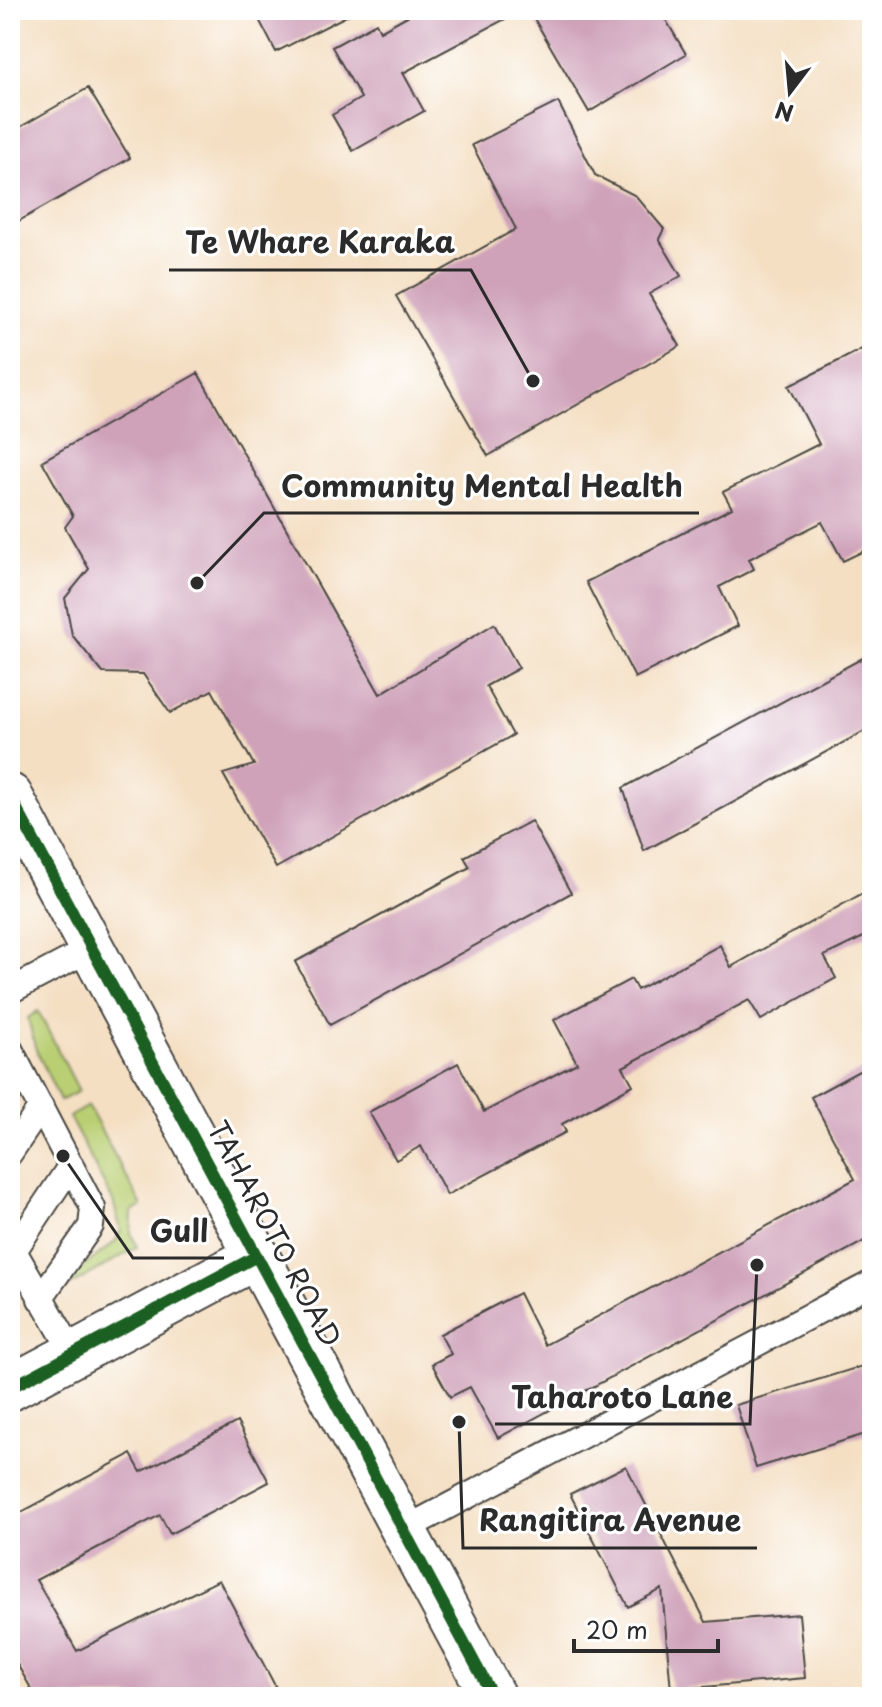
<svg xmlns="http://www.w3.org/2000/svg" width="882" height="1707" viewBox="0 0 882 1707" font-family="'Playpen Sans',sans-serif">
	<style>
		.green { fill: #bacf73; stroke: #727d4f; stroke-width: 2 }
		.building { fill: #cfa2b9 }
		.lines { fill: none; stroke-linecap: round; stroke-linejoin: round }
		.service-casing { stroke: #494642; stroke-width: 28 }
		.minor-casing { stroke: #494642; stroke-width: 48 }
		.primary-casing { stroke: #494642; stroke-width: 48 }
		.service { stroke: #fff; stroke-width: 24 }
		.minor { stroke: #fff; stroke-width: 44 }
		.primary { stroke: #fff; stroke-width: 44 }
		.cycleway-casing { stroke: #fff; stroke-width: 17 }
		.cycleway { stroke: #1b5e20; stroke-width: 12 }
		.labels { text-anchor: middle; stroke-width: 6; stroke-linejoin: round; paint-order: stroke }
		.street-label { font-size: 28px; fill: #2b2b2b; stroke: #fff }
		.leader { fill: none; stroke: #2b2b2b; stroke-width: 3 }
		.callout-dot { fill: #2b2b2b; stroke: #fff; stroke-width: 3 }
		.callout-label { font-size: 30px; text-anchor: middle; font-weight: bold; fill: #2b2b2b; stroke: #fff; stroke-width: 6; stroke-linejoin: round; paint-order: stroke }
	</style>
	<rect width="100%" height="100%" fill="#fff"/>
	<filter id="ink" filterUnits="userSpaceOnUse"><feTurbulence type="fractalNoise" baseFrequency=".0125" numOctaves="2"/><feDisplacementMap in="SourceGraphic" scale="16" xChannelSelector="R" yChannelSelector="G"/><feConvolveMatrix kernelMatrix="1 2 1 2 8 2 1 2 1" color-interpolation-filters="sRGB"/></filter>
	<filter id="wash" filterUnits="userSpaceOnUse"><feTurbulence type="fractalNoise" baseFrequency=".006" numOctaves="4" result="noise"/><feDisplacementMap in="SourceGraphic" scale="32" xChannelSelector="R" yChannelSelector="G"/><feGaussianBlur stdDeviation="1.8" result="paint"/><feColorMatrix in="noise" values="0 0 0 0 0 0 0 0 0 0 0 0 0 0 0 0 0 1.4 0 .05"/><feComposite in="paint" operator="in"/></filter>
	<g filter="url(#wash)">
		<rect width="100%" height="100%" fill="#f4dfc3"/>
		<path class="green" d="M38 1011 79 1091 60 1101 35 1047 28 1018Z
			M88 1106 142 1206 132 1212 131 1233 137 1247 65 1289 61 1284 115 1242 121 1230 113 1201 69 1117Z"/>
		<g id="blocks">
			<path class="building" d="M254 10H358L276 52Z
				M418 10H522L403 73 424 111 353 151 332 115 361 98 332 47 376 23 380 31Z
				M529 10H660L686 54 589 112Z
				M88 88 130 158 10 226V133Z
				M558 102 595 175 636 196 664 229 659 239 681 276 649 294 680 346 488 456 396 296 516 229 472 145Z
				M872 344V547L843 561 822 522 749 559 754 569 719 587 738 626 635 678 586 582 732 508 723 492 819 444 789 386Z
				M198 373 380 694 494 624 519 668 486 686 513 735 276 868 223 774 254 765 212 690 170 713 143 674 103 673 72 635 65 598 89 569 65 527 73 516 42 461Z
				M872 653V727L644 851 623 788Z
				M531 821 571 893 330 1025 295 962 470 867 464 857Z
				M872 888V933L824 956 836 978 761 1020 749 1000 623 1067 633 1085 562 1124 566 1132 447 1195 421 1146 396 1160 369 1112 458 1063 484 1112 577 1063 554 1020 631 979 637 990 720 945 731 967Z
				M872 1064V1237L498 1438 470 1387 450 1397 432 1364 451 1354 440 1334 519 1293 545 1345 855 1179 811 1097Z
				M872 1363V1432L756 1468 736 1405Z
				M237 1422 269 1482 170 1534 160 1515 36 1580 77 1651 219 1580 281 1697H36L10 1652V1518L131 1454 141 1472Z
				M626 1466 706 1622 799 1614 805 1678 671 1690 662 1589 628 1607 570 1494Z"/>
		</g>
	</g>
	<g filter="url(#ink)">
		<use href="#blocks" fill-opacity="0" stroke="#494642" stroke-width="2"/>
		<g class="lines">
			<g class="service-casing">
				<path id="service" d="M10 991 92 948
					M10 1049 93 1208 91 1226 40 1299
					M10 1153 41 1107
					M10 1244 73 1353
					M14 1251 71 1165
					M403 1530 872 1283"/>
			</g>
			<g class="minor-casing">
				<path id="minor" d="M10 1388 257 1256"/>
			</g>
			<g class="primary-casing">
				<path id="primary" d="M10 796 493 1697"/>
			</g>
			<use href="#service" class="service"/>
			<use href="#minor" class="minor"/>
			<use href="#primary" class="primary"/>
			<g class="cycleway-casing">
				<path id="cycleway" d="M10 796 493 1697
					M10 1388 257 1256"/>
			</g>
			<use href="#cycleway" class="cycleway"/>
		</g>
	</g>
	<g class="labels">
		<g class="street-label">
			<text transform="translate(274 1234) rotate(62)" y="10">TAHAROTO ROAD</text>
		</g>
	</g>
	<path class="leader" d="M533 381L471 270H169M197 583L264 513H699M63 1156L133 1258H224M757 1265L750 1424H495M459 1422L463 1548H757"/>
	<g class="callout-dot">
		<circle cx="533" cy="381" r="8"/>
		<circle cx="197" cy="583" r="8"/>
		<circle cx="63" cy="1156" r="8"/>
		<circle cx="757" cy="1265" r="8"/>
		<circle cx="459" cy="1422" r="8"/>
	</g>
	<g class="callout-label">
		<text x="320" y="253">Te Whare Karaka</text>
		<text x="482" y="497">Community Mental Health</text>
		<text x="179" y="1242">Gull</text>
		<text x="622" y="1408">Taharoto Lane</text>
		<text x="610" y="1531">Rangitira Avenue</text>
	</g>
	<rect width="882" height="1707" fill="none" stroke="#fff" stroke-width="40"/>
	<g transform="translate(790 92) rotate(196)" stroke="#ffffff" stroke-width="6" paint-order="stroke">
	<path d="M0-6L14 30L0 20L-14 30Z" fill="#2b2b2b"/>
	<text y="-12" font-size="22" font-weight="bold" text-anchor="middle" fill="#2b2b2b">N</text>
	</g>
	<path d="M574 1639v12h144v-12" fill="none" stroke="#2b2b2b" stroke-width="4"/>
	<text x="586" y="1639" font-size="24" fill="#2b2b2b" stroke="#ffffff" stroke-width="6" paint-order="stroke">20 m</text>
</svg>
